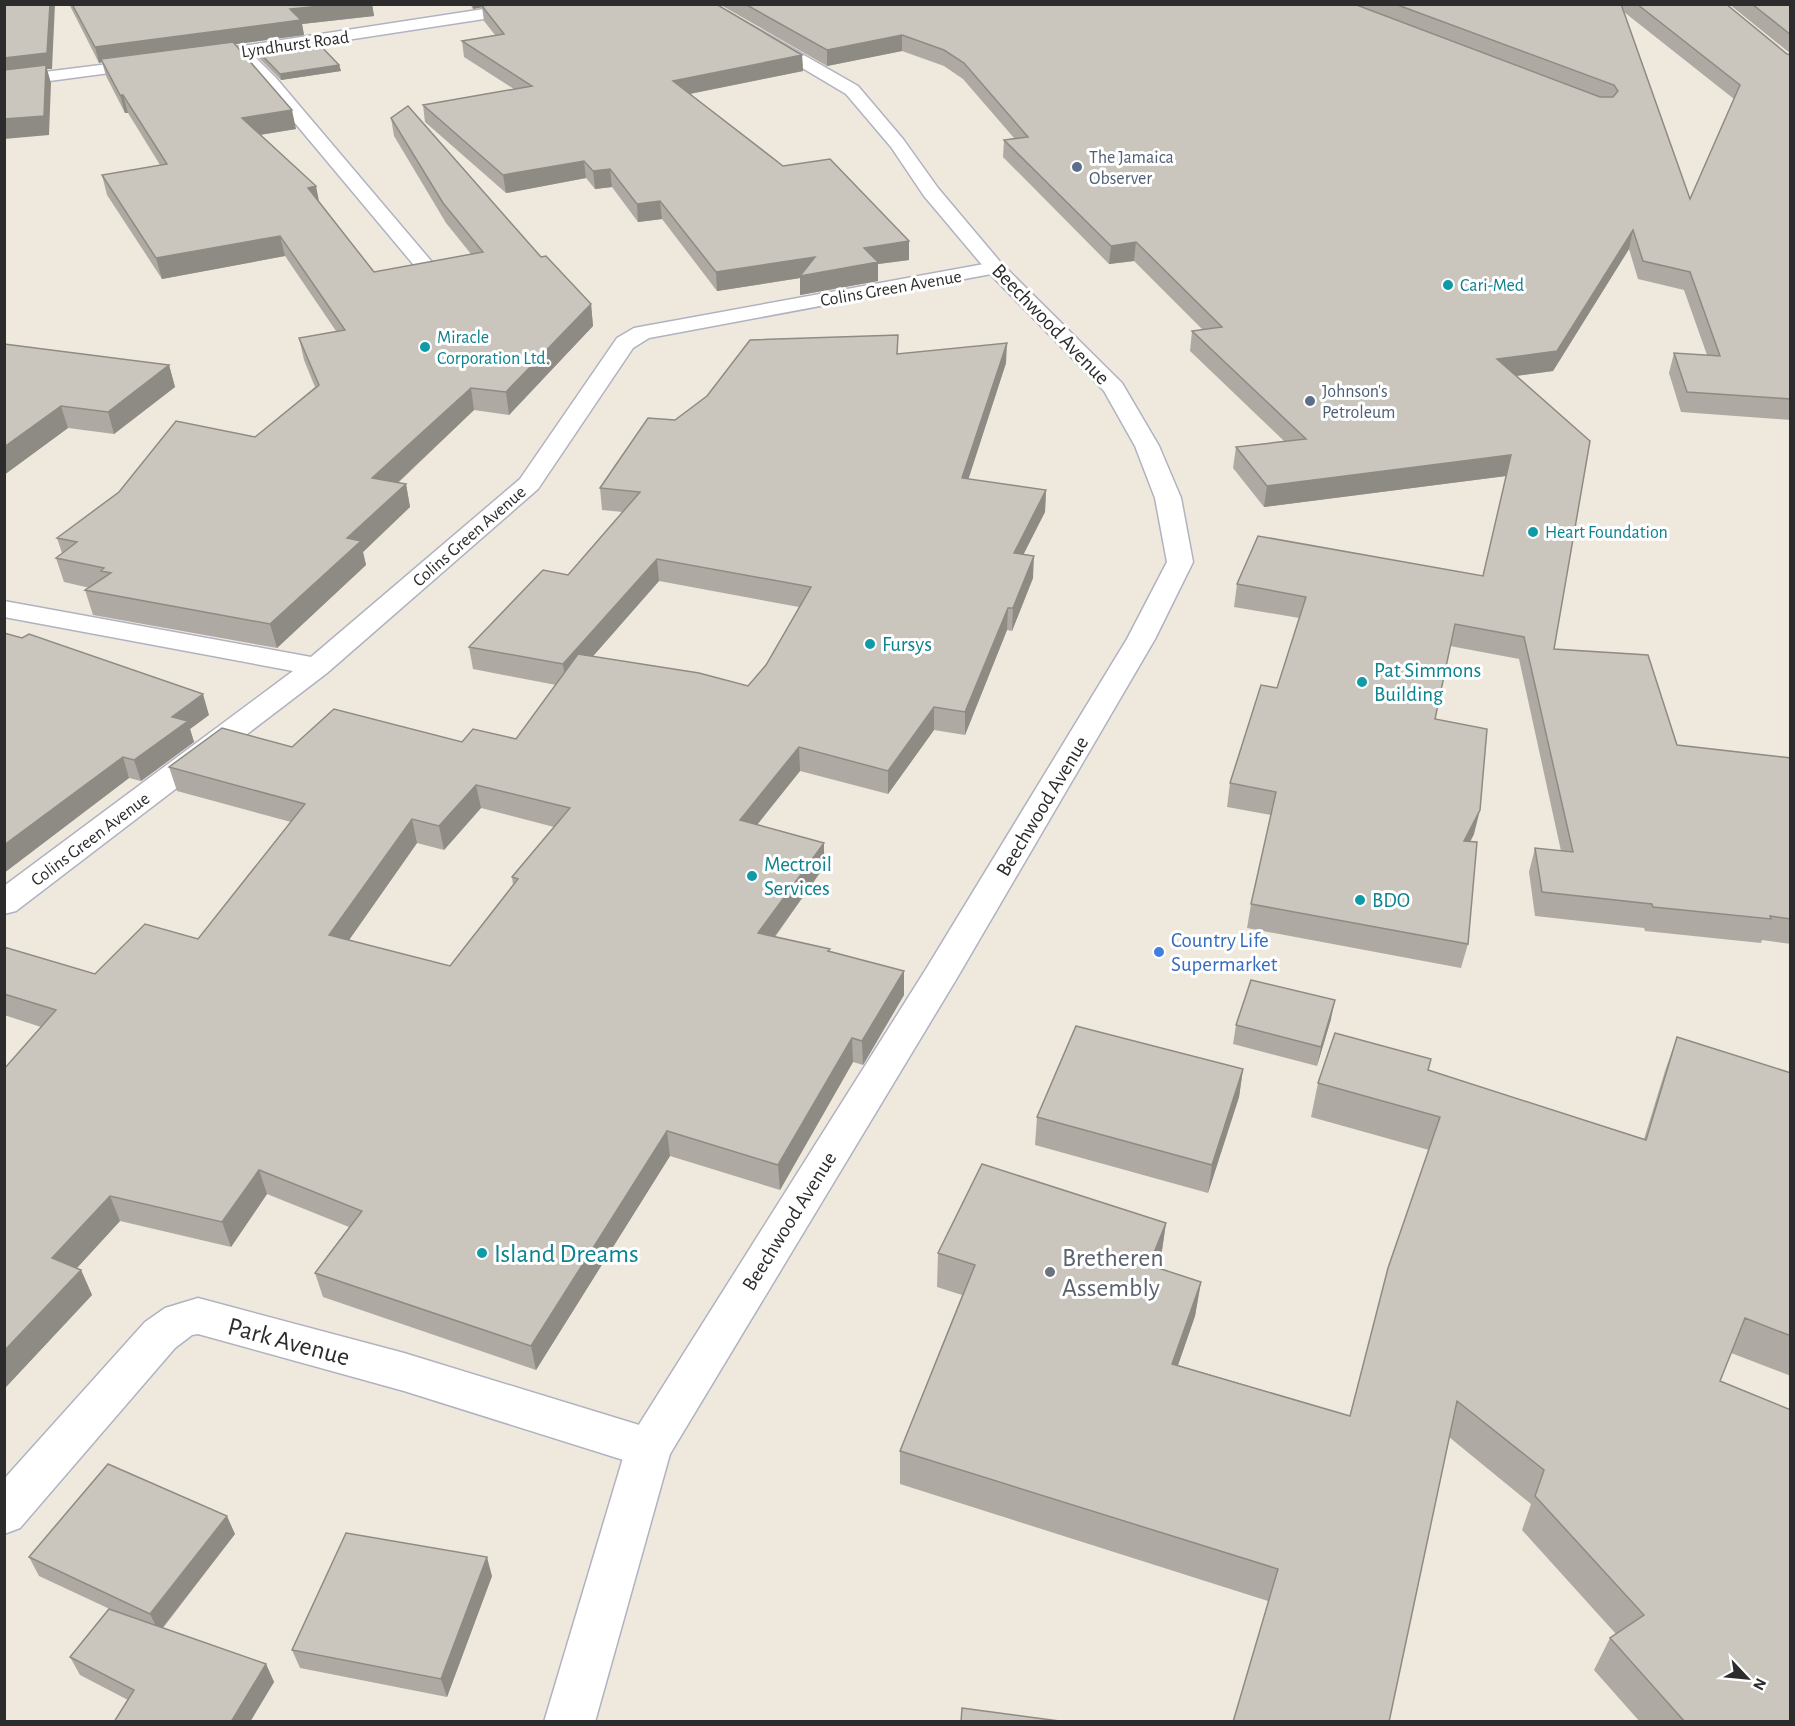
<svg xmlns="http://www.w3.org/2000/svg" width="1795" height="1726" viewBox="0 0 1795 1726" font-family="'Alegreya Sans',sans-serif">
	<style>
		.lines { fill: none; stroke-linecap: round; stroke-linejoin: round }
		.street-casing { stroke: #b1b2c1; stroke-width: 3 }
		.secondary-casing { stroke: #b1b2c1; stroke-width: 3 }
		.street { fill: #fff; fill-rule: evenodd }
		.secondary { fill: #fff; fill-rule: evenodd }
		.wall { fill: #aeaaa3; fill-rule: evenodd }
		.shaded-wall { fill: #8d8b84 }
		.building { fill: #cac6bd; stroke: #8d8b84; stroke-width: 1.5; fill-rule: evenodd }
		.service-dot { fill: #5c6f8a; stroke: #fff; stroke-width: 2 }
		.culture-dot { fill: #0f9aa8; stroke: #fff; stroke-width: 2 }
		.shop-dot { fill: #3f7fe0; stroke: #fff; stroke-width: 2 }
		.worship-dot { fill: #6b7280; stroke: #fff; stroke-width: 2 }
		.labels { text-anchor: middle; stroke-width: 6; stroke-linejoin: round; paint-order: stroke }
		.far-street-label { font-size: 18px; fill: #2c2c2c; stroke: #fff }
		.far-service-label { font-size: 18px; fill: #4e5e75; stroke: #fff; text-anchor: start }
		.far-culture-label { font-size: 18px; fill: #0d838f; stroke: #fff; text-anchor: start }
		.street-label { font-size: 21px; fill: #2c2c2c; stroke: #fff }
		.culture-label { font-size: 21px; fill: #0d838f; stroke: #fff; text-anchor: start }
		.shop-label { font-size: 21px; fill: #366cbe; stroke: #fff; text-anchor: start }
		.near-culture-label { font-size: 26px; fill: #0d838f; stroke: #fff; text-anchor: start }
		.near-worship-label { font-size: 26px; fill: #5b616d; stroke: #fff; text-anchor: start }
		.near-street-label { font-size: 26px; fill: #2c2c2c; stroke: #fff }
	</style>
	<rect width="100%" height="100%" fill="#efe9dd"/>
	<g class="lines">
		<g class="street-casing">
			<path id="street" d="M241 47 247 49 276 78 432 262 435 266 432 270 425 272 418 270 264 86 235 55 233 52Z
				M995 262 1002 264 1005 268 1002 272 649 338 633 348 538 489 327 673 16 911 4 914V886L293 671 4 617V601L311 657 520 479 617 338 634 328Z
				M198 1298 404 1353 649 1428 665 1434 672 1448 665 1462 649 1468 404 1391 198 1334 192 1335 175 1348 20 1528 4 1534V1479L145 1322 165 1308Z"/>
		</g>
		<g class="secondary-casing">
			<path id="secondary" d="M516 4H556L549 9 197 63 189 58 197 53Z
				M695 4H714L858 86 903 139 938 188 1002 264 1122 383 1159 446 1181 498 1193 562 1155 639 957 978 670 1454 595 1722H544L626 1448 633 1434 926 969 1127 639 1167 562 1155 498 1135 446 1104 391 988 272 924 196 891 147 846 94Z
				M149 59 157 64 155 67 4 87V77Z"/>
		</g>
		<use href="#street" class="street"/>
		<use href="#secondary" class="secondary"/>
	</g>
	<path class="wall" d="M69 4H372L374 16 302 24 304 35 234 44 296 129 260 135 319 201 374 272 471 254 446 223 394 136 391 118 591 304 593 326 509 415 474 410 398 483 406 484 410 507 363 552 366 565 277 648 93 615 85 590 90 588 64 582 56 558 62 553 57 538 255 437 315 387 304 360 299 338 336 331 285 256 162 279 107 195 102 175 160 165 128 113H125L106 76 102 62 99 63Z
		M470 4H716L802 55 803 71 690 94 783 166 909 241V260L878 264V281L800 295V278L717 291 662 219 638 222 612 187 595 189 586 178 506 193 425 122 423 105 514 89 464 57 462 41 495 35 484 21 482 7 473 9Z
		M719 4H1726L1787 54 1791 55V420L1681 412 1669 373 1674 353 1707 355 1684 290 1638 279 1629 249 1553 371 1516 376 1554 649 1677 745 1791 758V944L1762 940 1761 943 1645 931 1644 928 1535 916 1529 872 1535 848 1561 851 1519 659 1450 646 1435 719 1474 834 1470 842 1468 944 1461 968 1247 928 1251 904 1271 815 1227 807 1230 783 1277 688 1299 618 1234 607 1237 584 1483 576 1506 476 1264 507 1233 468 1236 447 1284 441 1190 351 1192 331 1203 330 1134 261 1109 264 1003 157 1004 140 1014 138 963 79 944 66 902 51 827 66ZM1624 12 1734 99 1690 199Z
		M1729 4H1791V54Z
		M257 50 339 65 341 71 281 80 258 57Z
		M4 344 169 365 175 387 114 434 68 428 4 475Z
		M898 354 1006 363 968 479 1046 490 1045 512 1023 555 1033 578 1012 631 1007 630 965 735 934 730 888 794 800 771 757 824 824 867 775 937 830 949V952L904 995 863 1065 853 1062 780 1190 670 1156 536 1370 323 1297 315 1273 349 1227 267 1194 231 1247 120 1221 77 1268 81 1270 92 1295 6 1387H4V1069L41 1027 4 1015V947L95 974 198 939 291 822 177 791 169 767 292 747 516 739 556 685 473 669 469 647 568 575 623 512 602 510 600 488 675 420ZM659 581 799 607 766 665 748 686 593 656ZM481 808 554 827 512 877 513 885 450 966 349 940 417 843 444 850Z
		M4 633 209 715 190 729 194 742 141 781 129 778 4 873Z
		M1331 1019 1317 1066 1233 1044 1236 1025Z
		M1677 1037 1791 1073V1376L1731 1353 1720 1381 1791 1722H1640L1594 1670 1610 1638 1616 1634 1522 1530 1531 1504 1449 1437 1268 1601 900 1484V1451L962 1295 937 1287 938 1253 1166 1223 1161 1257 1156 1268 1201 1282 1195 1316 1178 1365 1350 1416 1429 1150 1311 1117 1318 1083 1428 1070 1644 1139 1665 1071Z
		M1243 1069 1239 1097 1208 1193 1035 1145 1037 1117Z
		M235 1534 163 1628 266 1664 274 1682 250 1722H114L128 1700 80 1675 70 1657 114 1611 39 1576 29 1557Z
		M492 1576 447 1697 300 1668 292 1650Z"/>
	<path class="shaded-wall" d="M50 4H55L52 69H47L51 83 49 135 4 139 6 74 4 68V58Z
		M340 4H372L374 16 302 24 304 35 103 62 101 59 102 62 99 63 95 47 290 9Z
		M473 4H499L473 9Z
		M902 35V51L827 66V50Z
		M802 55 803 71 674 97 673 81Z
		M339 65 341 71 281 80 280 74Z
		M120 95H123L128 113H125Z
		M292 110 296 129 246 137 242 118Z
		M584 161 586 178 506 193 503 175Z
		M610 169 612 187 595 189 593 171Z
		M316 186 320 206 308 188Z
		M660 201 662 219 638 222 637 204Z
		M1633 230 1629 249 1553 371 1493 379 1497 359Z
		M280 236 285 256 162 279 156 258Z
		M909 241V260L878 264V281L800 295V278L717 291 716 272Z
		M1136 242 1134 261 1109 264 1111 246Z
		M591 304 593 326 509 415 506 392Z
		M1007 343 1006 363 962 499V478Z
		M169 365 175 387 114 434 108 412Z
		M471 388 474 410 377 502 372 478Z
		M61 406 68 428 4 475V447Z
		M1511 455 1506 476 1264 507 1267 486Z
		M406 484 410 507 363 552 366 565 277 648 270 624 347 538Z
		M1046 490 1045 512 1013 575 1014 553Z
		M1034 556 1033 578 1012 631 1013 608Z
		M657 559 659 581 566 687 563 664Z
		M1008 608 1007 630 965 735V712Z
		M203 694 209 715 190 729 194 742 141 781 134 760 172 717Z
		M934 707V730L888 794V771Z
		M799 747 800 771 742 844 740 820Z
		M123 757 129 778 4 873V845Z
		M476 785 481 808 444 850 439 826Z
		M1480 810 1474 834 1458 865 1464 841Z
		M412 819 417 843 335 960 329 935Z
		M824 843V867L760 957 758 933Z
		M904 971V995L863 1065 862 1041Z
		M1335 1000 1331 1019 1317 1066 1321 1047Z
		M852 1038 853 1062 780 1190 778 1165Z
		M1243 1069 1239 1097 1208 1193 1212 1165Z
		M667 1131 670 1156 536 1370 531 1346Z
		M259 1170 267 1194 231 1247 222 1222Z
		M110 1196 120 1221 64 1282 52 1258Z
		M1166 1223 1161 1257 1144 1299 1149 1265Z
		M81 1270 92 1295 6 1387 4 1385V1351Z
		M1201 1282 1195 1316 1167 1397 1172 1364Z
		M227 1516 235 1534 159 1632 150 1614Z
		M487 1557 492 1576 447 1697 441 1679Z
		M266 1664 274 1682 250 1722H231Z"/>
	<path class="building" d="M4 4H50L47 53 4 58Z
		M72 4H340L290 9 301 20 95 47Z
		M494 4H716L802 55 673 81 783 166 830 159 909 241 864 248 878 262 800 276 815 257 716 272 660 201 637 204 610 169 593 171 584 161 503 175 423 105 532 86 462 41 504 34 482 6Z
		M745 4H1354L1600 97H1613L1618 91 1614 85 1395 4H1621L1690 199 1740 85 1637 4H1726L1787 54 1791 55V399L1687 392 1674 353 1720 356 1690 272 1643 261 1633 230 1557 351 1497 359 1590 441 1554 649 1648 655 1677 745 1791 758V919L1770 916 1771 919 1653 907 1652 904 1542 892 1535 848 1573 852 1524 637 1455 624 1435 719 1487 729 1480 810 1464 841 1477 842 1468 944 1251 904 1276 792 1230 783 1261 685 1277 688 1306 597 1237 584 1258 536 1483 576 1511 455 1267 486 1236 447 1306 439 1192 331 1222 327 1136 242 1111 246 1004 140 1028 137 964 63 944 50 902 35 827 50Z
		M1752 4H1791V35Z
		M316 41 339 65 280 74 257 50Z
		M233 42 292 110 242 118 316 186 308 188 374 272 483 252 443 203 391 118 408 106 541 257 546 256 591 304 506 392 471 388 372 478 406 484 347 538 361 541 270 624 85 590 111 573 101 571 104 568 56 558 77 542 57 538 119 492 176 421 255 437 319 385 299 338 345 330 280 236 156 258 102 175 167 164 123 95H120L101 59Z
		M46 65 44 116 4 119V70Z
		M898 335 897 354 1007 343 962 478 1046 490 1014 553 1034 556 1013 608H1008L965 712 934 707 888 771 799 747 740 820 824 843 758 933 830 949 828 951 904 971 862 1041 852 1038 778 1165 667 1131 531 1346 315 1273 362 1211 259 1170 222 1222 110 1196 52 1258 81 1270 4 1351V1069L56 1010 4 994V947L95 974 145 924 198 939 305 804 169 767 222 728 292 747 334 709 462 742 473 729 516 739 578 654 699 673 748 686 766 665 811 587 657 559 563 664 469 647 543 570 568 575 640 492 600 488 648 418 675 420 707 396 750 340ZM476 785 570 808 512 877 518 879 450 966 329 935 412 819 439 826Z
		M4 344 169 365 108 412 61 406 4 447Z
		M4 633 22 638 29 634 203 694 172 717 188 721 134 760 123 757 4 845Z
		M1251 980 1335 1000 1321 1047 1236 1025Z
		M1076 1026 1243 1069 1212 1165 1037 1117Z
		M1335 1033 1431 1059 1428 1070 1646 1140 1677 1037 1791 1073V1336L1745 1318 1720 1381 1791 1410V1722H1685L1610 1638 1644 1615 1535 1496 1544 1470 1457 1401 1389 1722H1233L1278 1569 900 1451 975 1265 938 1253 982 1164 1166 1223 1149 1265 1201 1282 1172 1364 1350 1416 1388 1268 1440 1117 1318 1083Z
		M108 1464 227 1516 150 1614 29 1557Z
		M346 1533 487 1557 441 1679 292 1650Z
		M109 1609 266 1664 231 1722H114L134 1690 70 1657Z
		M962 1708 1067 1722H961Z"/>
	<g class="service-dot">
		<circle cx="1077" cy="167" r="6"/>
		<circle cx="1310" cy="401" r="6"/>
	</g>
	<g class="culture-dot">
		<circle cx="1448" cy="285" r="6"/>
		<circle cx="425" cy="347" r="6"/>
		<circle cx="1533" cy="532" r="6"/>
		<circle cx="870" cy="644" r="6"/>
		<circle cx="1362" cy="682" r="6"/>
		<circle cx="752" cy="876" r="6"/>
		<circle cx="1360" cy="900" r="6"/>
		<circle cx="482" cy="1253" r="6"/>
	</g>
	<circle class="shop-dot" cx="1159" cy="952" r="6"/>
	<circle class="worship-dot" cx="1050" cy="1272" r="6"/>
	<g class="labels">
		<g class="far-street-label">
			<text transform="translate(295 44) rotate(-8)" y="6">Lyndhurst Road</text>
			<text transform="translate(891 288) rotate(-10)" y="6">Colins Green Avenue</text>
			<text transform="translate(469 536) rotate(-41)" y="6">Colins Green Avenue</text>
			<text transform="translate(90 839) rotate(-37)" y="6">Colins Green Avenue</text>
		</g>
		<g class="far-service-label">
			<text x="1089" y="163">The Jamaica<tspan x="1089" dy="21">Observer</tspan></text>
			<text x="1322" y="397">Johnson's<tspan x="1322" dy="21">Petroleum</tspan></text>
		</g>
		<g class="far-culture-label">
			<text x="1460" y="291">Cari-Med</text>
			<text x="437" y="343">Miracle<tspan x="437" dy="21">Corporation Ltd.</tspan></text>
			<text x="1545" y="538">Heart Foundation</text>
		</g>
		<g class="street-label">
			<text transform="translate(1051 324) rotate(46)" y="7">Beechwood Avenue</text>
			<text transform="translate(1042 806) rotate(-59)" y="7">Beechwood Avenue</text>
			<text transform="translate(789 1221) rotate(-58)" y="7">Beechwood Avenue</text>
		</g>
		<g class="culture-label">
			<text x="882" y="651">Fursys</text>
			<text x="1374" y="677">Pat Simmons<tspan x="1374" dy="24">Building</tspan></text>
			<text x="764" y="871">Mectroil<tspan x="764" dy="24">Services</tspan></text>
			<text x="1372" y="907">BDO</text>
		</g>
		<g class="shop-label">
			<text x="1171" y="947">Country Life<tspan x="1171" dy="24">Supermarket</tspan></text>
		</g>
		<g class="near-culture-label">
			<text x="494" y="1262">Island Dreams</text>
		</g>
		<g class="near-worship-label">
			<text x="1062" y="1266">Bretheren<tspan x="1062" dy="30">Assembly</tspan></text>
		</g>
		<g class="near-street-label">
			<text transform="translate(289 1341) rotate(15)" y="9">Park Avenue</text>
		</g>
	</g>
	<rect width="1795" height="1726" fill="none" stroke="#2c2c2c" stroke-width="12"/>
	<g transform="translate(1747 1678) rotate(116)" stroke="#ffffff" stroke-width="4.5" paint-order="stroke">
	<path d="M0-4.5L10 22L0 15L-10 22Z" fill="#2c2c2c"/>
	<text y="-9" font-size="16" font-weight="bold" text-anchor="middle" fill="#2c2c2c">N</text>
	</g>
</svg>
